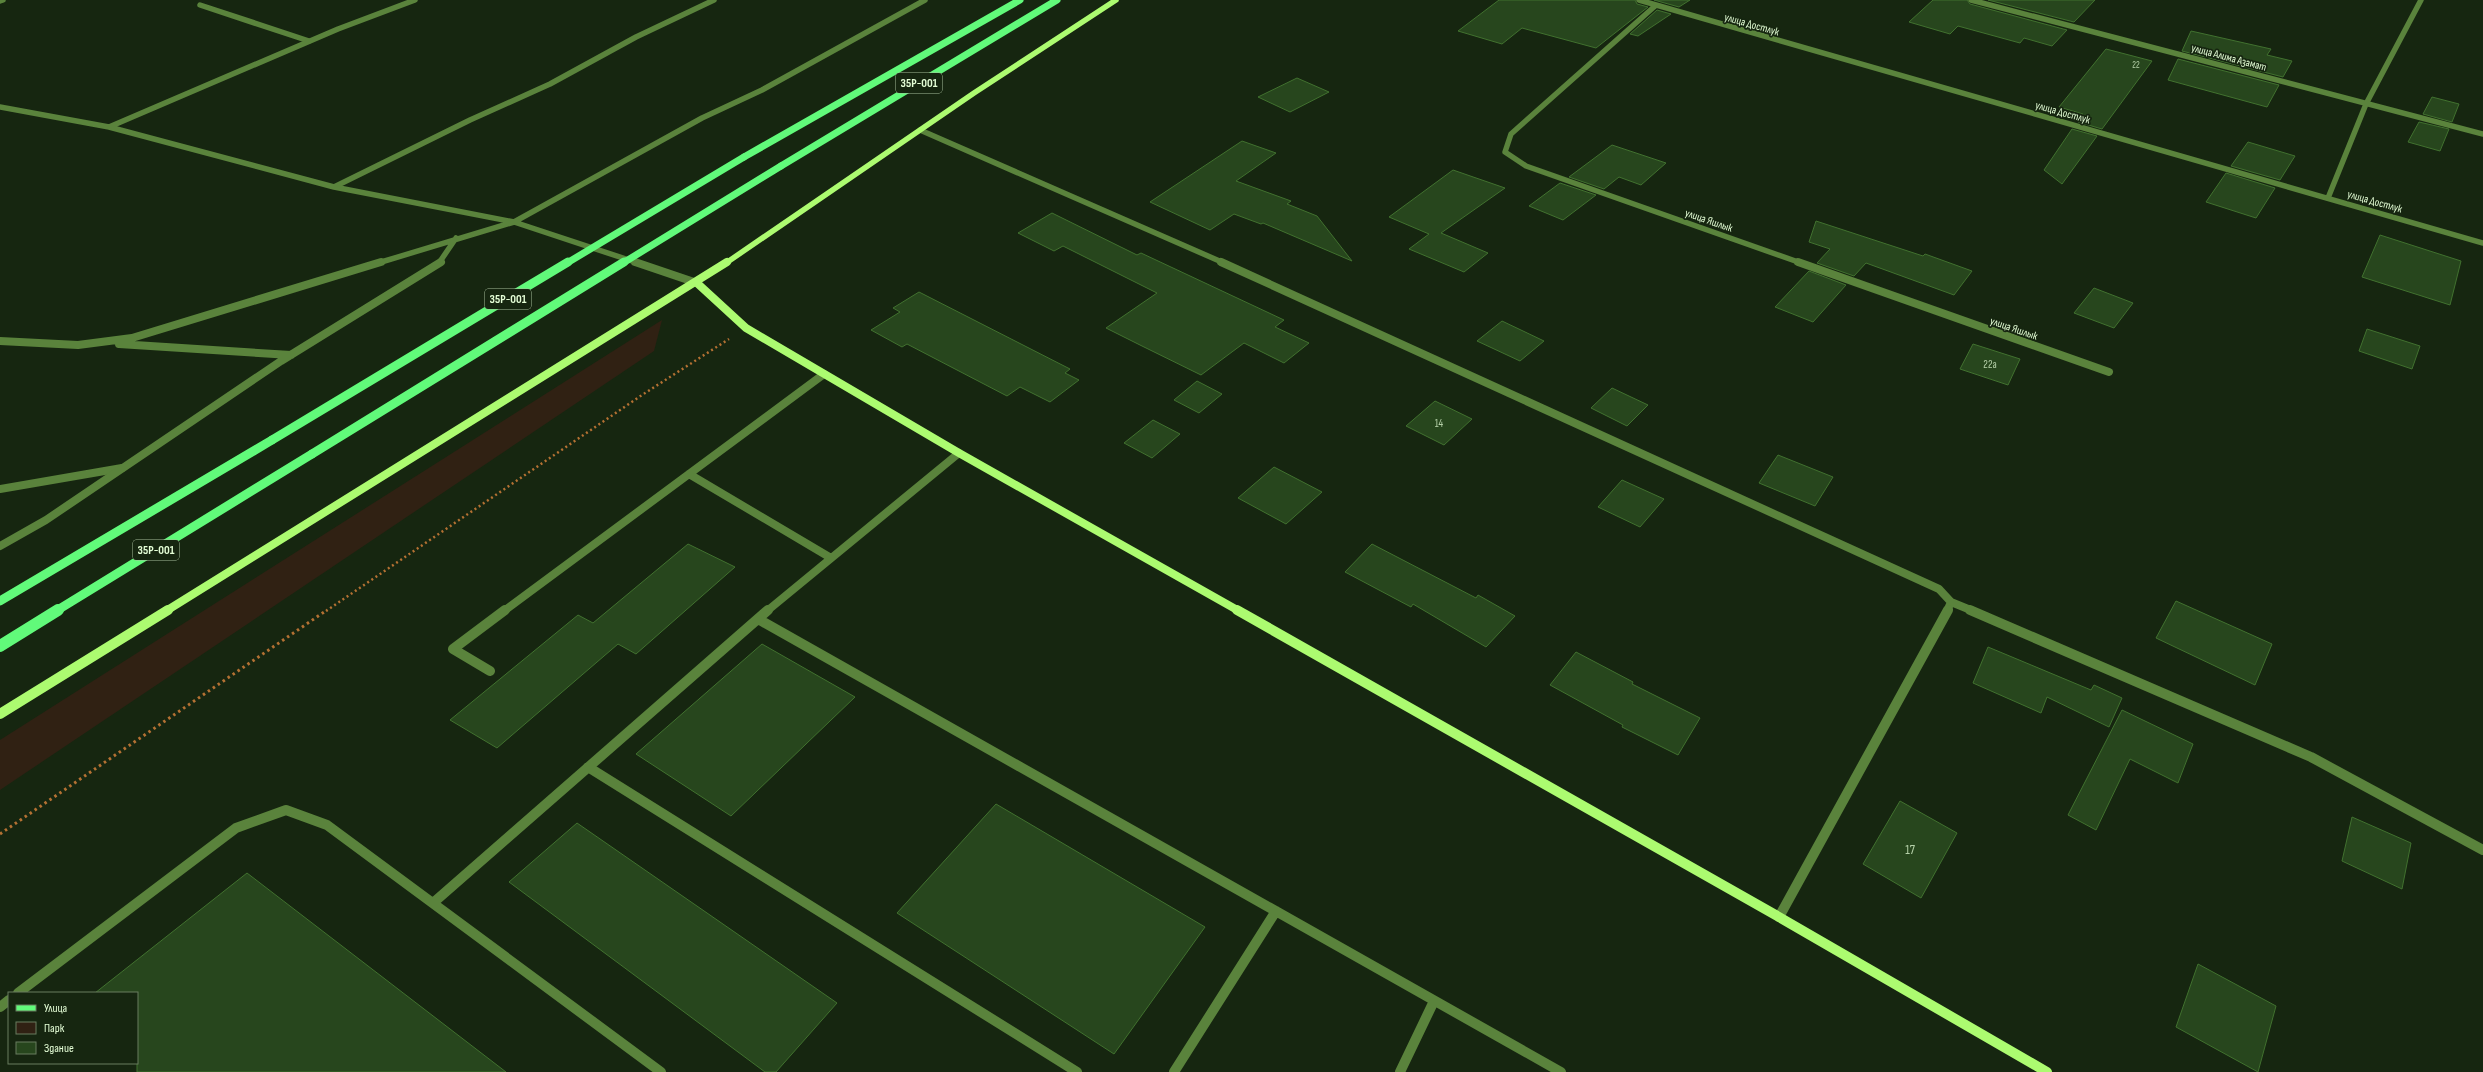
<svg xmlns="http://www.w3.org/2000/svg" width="2483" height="1072" viewBox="0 0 2483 1072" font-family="'Sofia Sans Condensed',sans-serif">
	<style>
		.green { fill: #302113 }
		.building { fill: #27461d; stroke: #41712f }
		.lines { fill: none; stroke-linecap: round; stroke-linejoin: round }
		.path-far1 { stroke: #b47133; stroke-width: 2.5; stroke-dasharray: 2 3; stroke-linecap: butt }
		.path { stroke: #b47133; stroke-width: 3; stroke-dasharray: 2.5 3.5; stroke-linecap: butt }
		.lane-far2 { stroke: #5a833c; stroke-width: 5.5 }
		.lane-far1 { stroke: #5a833c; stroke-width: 8 }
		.lane { stroke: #5a833c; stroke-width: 10 }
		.street-far1 { stroke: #5a833c; stroke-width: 5.5 }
		.street { stroke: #5a833c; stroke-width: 8 }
		.secondary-far2 { stroke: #acfb70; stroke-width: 5.5 }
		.secondary-far1 { stroke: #acfb70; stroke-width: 8 }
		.secondary { stroke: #acfb70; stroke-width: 10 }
		.primary-far2 { stroke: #61fa7a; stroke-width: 7 }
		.primary-far1 { stroke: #61fa7a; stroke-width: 9 }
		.primary { stroke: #61fa7a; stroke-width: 12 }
		.primary-bridge-far1 { stroke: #61fa7a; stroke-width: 7 }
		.primary-bridge { stroke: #61fa7a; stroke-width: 9 }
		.labels { text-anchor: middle; stroke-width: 3.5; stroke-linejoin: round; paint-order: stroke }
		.far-number-label { font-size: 9px; fill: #b5d0a8 }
		.far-street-label { font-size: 11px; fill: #e4fed6; stroke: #162610 }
		.number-label { font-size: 11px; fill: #b5d0a8 }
		.shield { fill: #162610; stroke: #a6bd9b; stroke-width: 1 }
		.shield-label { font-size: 12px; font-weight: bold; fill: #e4fed6 }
		.near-number-label { font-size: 13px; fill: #b5d0a8 }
	</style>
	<rect width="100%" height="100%" fill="#162610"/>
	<path class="green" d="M662 320 654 351 0 790V740Z"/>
	<path class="building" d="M1499 0H1635L1637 4 1648 7 1596 48 1522 28 1502 44 1458 31Z
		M1654 0H1690L1679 7Z
		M1933 0H1967L1970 4 2067 30 2052 46 2024 38 2020 43 1958 26 1950 34 1909 22Z
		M1988 0H2095L2074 22Z
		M1657 10 1671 14 1638 36 1630 34Z
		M2191 31 2271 49 2267 55 2292 61 2283 77 2182 51Z
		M2106 49 2152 61 2102 129 2078 122 2083 114 2059 107Z
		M2178 59 2279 85 2267 107 2168 80Z
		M1297 78 1329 92 1290 112 1258 97Z
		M2432 97 2459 104 2452 122 2423 114Z
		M2419 122 2449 129 2440 151 2408 142Z
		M2072 129 2097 136 2062 184 2044 170Z
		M1242 141 1276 153 1236 181 1291 201 1287 204 1317 216 1352 261 1263 223 1261 224 1234 214 1210 230 1150 202Z
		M2248 142 2295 156 2280 180 2231 166Z
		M1612 145 1666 163 1641 185 1619 177 1604 189 1569 177Z
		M1453 170 1505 188 1441 233 1488 253 1464 272 1409 249 1429 234 1389 217Z
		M2226 173 2275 188 2256 218 2206 202Z
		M1560 183 1596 195 1563 220 1529 206Z
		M1052 213 1137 255 1141 253 1284 320 1275 327 1309 343 1284 363 1244 343 1201 375 1142 346 1106 328 1157 293 1063 246 1054 251 1018 233Z
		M1816 221 1923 256 1925 254 1972 271 1954 295 1866 263 1854 276 1817 263 1830 249 1809 242Z
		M2380 235 2461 261 2450 305 2362 277Z
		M1809 271 1846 285 1813 322 1775 307Z
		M2094 288 2133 303 2114 328 2074 313Z
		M919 292 1070 369 1065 373 1079 380 1050 402 1020 387 1007 396 907 344 902 347 871 330 900 312 893 308Z
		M1502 321 1544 341 1520 361 1477 341Z
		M2367 329 2420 346 2412 369 2359 351Z
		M1973 344 2020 359 2008 385 1960 369Z
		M1197 381 1222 394 1199 413 1174 400Z
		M1612 388 1648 405 1627 426 1591 408Z
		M1435 401 1472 419 1444 445 1406 426Z
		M1153 420 1180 434 1152 458 1124 443Z
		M1778 455 1833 477 1815 506 1759 483Z
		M1274 467 1322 492 1286 524 1238 498Z
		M1622 480 1664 499 1640 527 1598 507Z
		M688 544 735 567 636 654 618 644 497 748 450 720 578 615 593 623Z
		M1372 544 1476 598 1478 595 1515 616 1486 647 1413 604 1411 607 1345 572Z
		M2176 601 2272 644 2255 685 2156 638Z
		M762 644 855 697 731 816 636 754Z
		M1988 647 2091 690 2094 685 2122 698 2109 727 2047 697 2041 713 1973 683Z
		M1576 652 1633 682 1632 684 1700 718 1678 755 1622 727 1623 725 1550 685Z
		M2122 710 2193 744 2178 783 2130 759 2096 830 2068 815Z
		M1900 801 1957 833 1921 898 1863 864Z
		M996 804 1205 927 1114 1054 897 913Z
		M2352 817 2411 843 2402 889 2342 861Z
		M577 823 837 1003 776 1072H765L509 882Z
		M247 873 506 1072H137V993H95Z
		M2198 964 2276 1006 2258 1072 2176 1027Z"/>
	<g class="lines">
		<path class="path-far1" d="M326 611 642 395 729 339"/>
		<path class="path" d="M0 834 327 610"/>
		<path class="lane-far2" d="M0 1 3 0
			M200 5 309 41
			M920 130 1224 263"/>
		<path class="lane-far1" d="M1221 262 1939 589 1951 602 1947 611
			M689 474 831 558
			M0 489 122 468
			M1951 602 1973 611
			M504 611 824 374
			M767 611 959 453"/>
		<path class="lane" d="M1970 610 2311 757 2483 850
			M758 619 1561 1072
			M490 671 453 649 505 610
			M588 767 1077 1072
			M433 903 768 610
			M1779 917 1948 610
			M18 993 236 828 286 810 327 825 661 1072
			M0 1007 9 1000
			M1174 1072 1276 911
			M1400 1072 1434 1001"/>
		<path class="street-far1" d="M1639 0 2483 243
			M1971 0 2483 134
			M1655 6 1511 134 1505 152 1526 166 1801 263
			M0 107 109 127 334 187 514 222 702 118 762 90 925 0
			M109 127 338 29 415 0
			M334 187 470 120 550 84 636 37 714 0
			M2328 198 2366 104 2421 0
			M378 263 514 222 638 263
			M439 263 456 238"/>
		<path class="street" d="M635 262 697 283
			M1798 262 2109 372
			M0 341 78 345 132 338 381 262
			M119 344 291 355
			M0 546 46 520 281 361 441 262"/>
		<path class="secondary-far2" d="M726 263 974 93 1116 0"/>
		<path class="secondary-far1" d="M697 283 746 328 959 453 1239 611
			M166 611 727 262"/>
		<path class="secondary" d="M1237 610 1779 917 2047 1072
			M0 714 168 610"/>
		<path class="primary-far2" d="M744 157 1020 0
			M781 166 1057 0"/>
		<path class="primary-far1" d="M0 601 272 440
			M56 611 312 454"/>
		<path class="primary" d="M0 646 58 610"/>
		<path class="primary-bridge-far1" d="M567 263 744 157
			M623 263 781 166"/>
		<path class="primary-bridge" d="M272 440 568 262
			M312 454 624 262"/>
	</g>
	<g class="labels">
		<g class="far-number-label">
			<text x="2136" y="68">22</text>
		</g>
		<g class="far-street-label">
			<text transform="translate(1752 24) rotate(16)" y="4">улица Достлук</text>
			<text transform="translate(2229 57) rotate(15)" y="4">улица Алима Азамат</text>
			<text transform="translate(2063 112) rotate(16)" y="4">улица Достлук</text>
			<text transform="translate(2375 201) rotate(16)" y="4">улица Достлук</text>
			<text transform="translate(1709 220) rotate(19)" y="4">улица Яшлык</text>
			<text transform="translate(2014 328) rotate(19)" y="4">улица Яшлык</text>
		</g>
		<g class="number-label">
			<text x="1990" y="368">22а</text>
			<text x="1439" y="427">14</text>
		</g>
		<g class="shield">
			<rect x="896" y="73" width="46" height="20" rx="3"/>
			<rect x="485" y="289" width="46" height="20" rx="3"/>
			<rect x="133" y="540" width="46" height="20" rx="3"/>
		</g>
		<g class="shield-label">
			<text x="919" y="87">35Р-001</text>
			<text x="508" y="303">35Р-001</text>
			<text x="156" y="554">35Р-001</text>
		</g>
		<g class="near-number-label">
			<text x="1910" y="854">17</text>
		</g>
	</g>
	<rect x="8" y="992" width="130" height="72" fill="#162610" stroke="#687c5f"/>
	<rect x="16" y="1005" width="20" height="6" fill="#61fa7a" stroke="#687c5f"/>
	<text x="44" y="1012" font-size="12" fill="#e4fed6">Улица</text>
	<rect x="16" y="1022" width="20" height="12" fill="#302113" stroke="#687c5f"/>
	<text x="44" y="1032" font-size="12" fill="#e4fed6">Парк</text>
	<rect x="16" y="1042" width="20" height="12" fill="#27461d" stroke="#687c5f"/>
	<text x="44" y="1052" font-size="12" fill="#e4fed6">Здание</text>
</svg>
